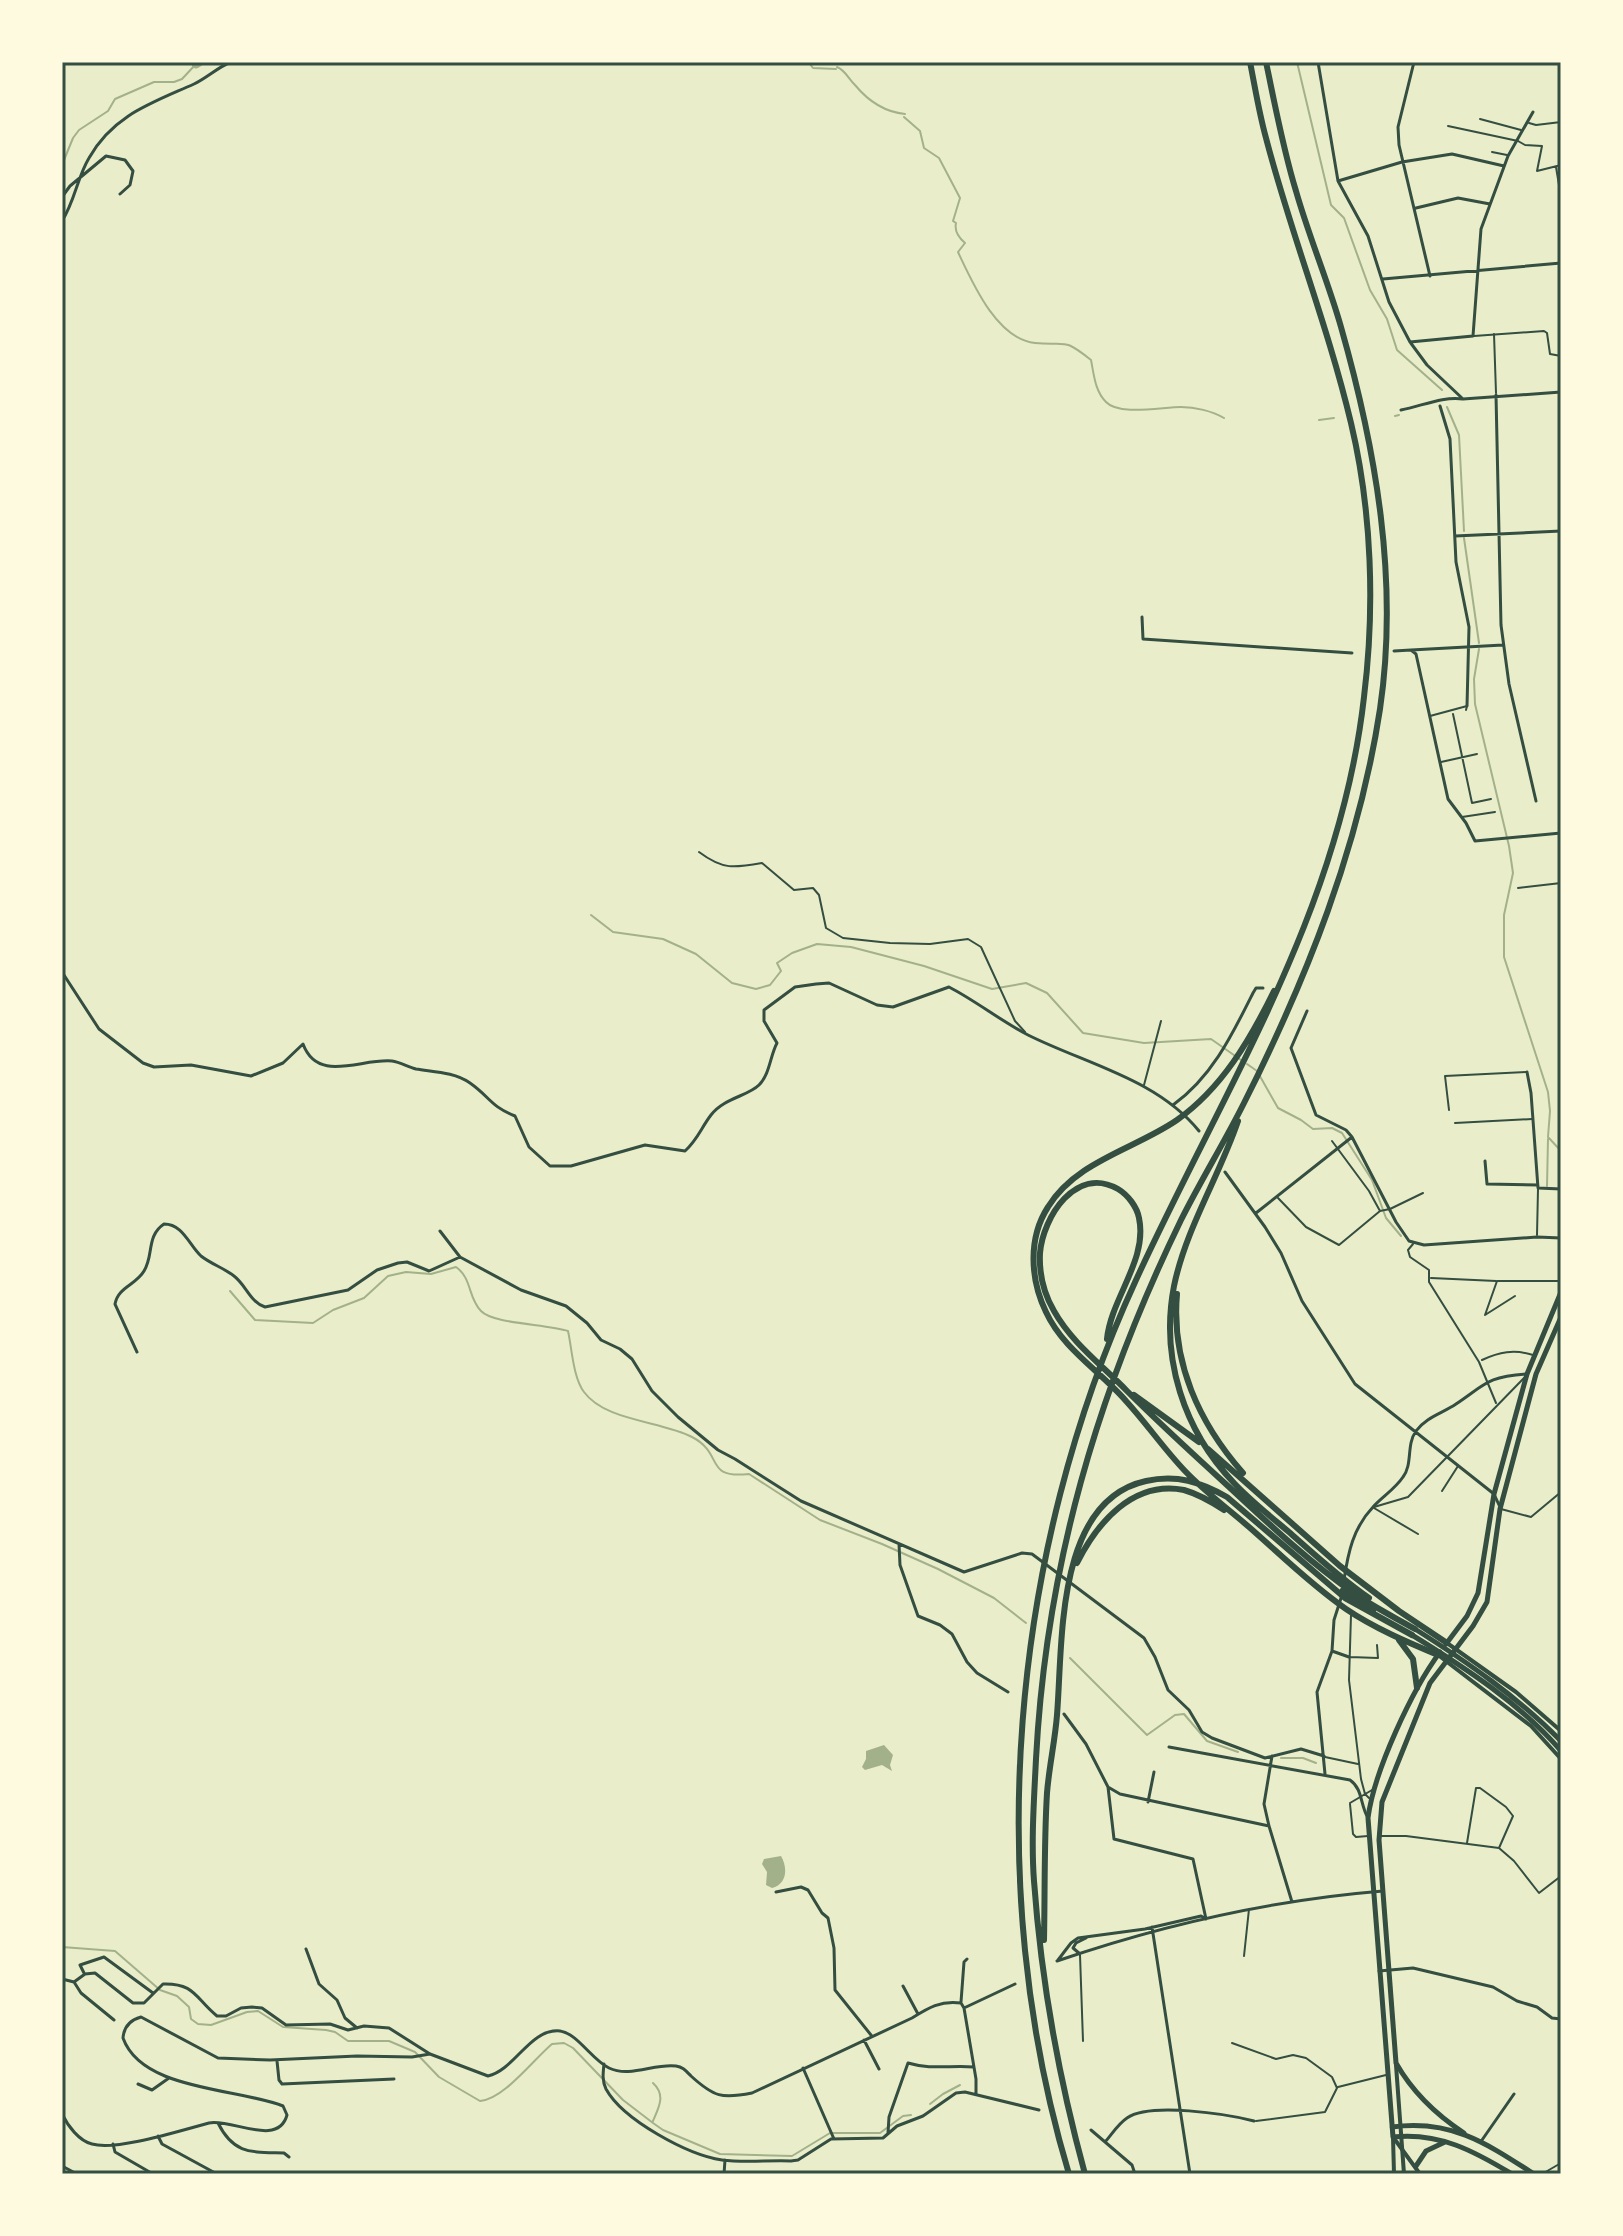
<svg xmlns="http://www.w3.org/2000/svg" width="1623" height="2236" viewBox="0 0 1623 2236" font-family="'IBM Plex Serif',serif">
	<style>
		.water { fill: #a3b18a }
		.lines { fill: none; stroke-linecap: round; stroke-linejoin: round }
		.stream { stroke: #a3b18a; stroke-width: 2 }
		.river { stroke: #a3b18a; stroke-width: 9 }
		.service { stroke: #344e41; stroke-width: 2 }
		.pedestrian { stroke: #344e41; stroke-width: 2 }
		.minor { stroke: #344e41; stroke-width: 3 }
		.tertiary { stroke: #344e41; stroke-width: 4 }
		.secondary { stroke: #344e41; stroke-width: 4 }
		.primary { stroke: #344e41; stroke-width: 5 }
		.trunk { stroke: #344e41; stroke-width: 5 }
		.motorway { stroke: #344e41; stroke-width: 6 }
		.neatline { fill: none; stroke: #344e41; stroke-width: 3 }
	</style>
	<rect width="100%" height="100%" fill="#e9edc9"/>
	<path class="water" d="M884 1745 893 1755 890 1765 892 1771 882 1765 865 1770 862 1767 866 1759V1751Z
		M781 1856C788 1868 787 1884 772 1888L766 1885 767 1872 762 1864 764 1859Z"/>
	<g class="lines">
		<path class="stream" d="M1297 62 1331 205 1344 218 1370 290 1387 319 1397 350 1442 390
			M810 64 813 68 836 69
			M837 67C845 70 848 78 855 85 869 102 885 112 905 114
			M904 117 920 131 924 148 939 158 960 198 953 221 956 223C954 232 959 238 965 243L958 252C973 284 997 339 1035 343 1068 346 1062 337 1091 360 1094 375 1095 391 1106 402 1119 416 1162 407 1181 407 1195 407 1212 411 1224 418
			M62 165 73 138 79 130 108 111 115 99 154 82H174L182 79 196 64
			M1447 407 1459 435 1464 531
			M1395 416 1399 415
			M1319 420 1334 418
			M1464 538 1479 643
			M1479 649 1474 679 1475 704 1509 846 1513 873 1504 915V957L1548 1092 1550 1111 1548 1137 1561 1151
			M591 915 613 932 663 939 696 954 732 983 756 989 770 985 781 971 777 963 792 953 817 944 851 947 924 966 992 989 1026 983 1047 993 1083 1033 1144 1043 1211 1039 1241 1060
			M1247 1064 1257 1071 1278 1108 1301 1120 1313 1129 1332 1128 1342 1133 1372 1180 1386 1218 1401 1236
			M1547 1186 1548 1139
			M230 1291 255 1320 313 1323 333 1310 364 1298 388 1276 406 1272 431 1274 456 1267C472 1278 468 1298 481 1311 493 1324 547 1324 568 1331 572 1349 573 1377 584 1392 605 1421 661 1421 692 1437 725 1454 703 1479 749 1474L820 1520 882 1544 938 1569 994 1598 1026 1623
			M1070 1658 1147 1735 1175 1715 1184 1714 1207 1741 1238 1752
			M1281 1758H1303L1316 1763
			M62 1947 115 1951 160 1990 177 1996 189 2007 191 2019 198 2024 211 2025 247 2012 258 2011 283 2027 326 2030 335 2032 348 2041H389L415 2052 439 2077 480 2101C503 2100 533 2060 552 2044L564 2043 573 2048 623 2100 653 2123 663 2130 720 2154 792 2156 830 2133H880L903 2116 911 2115
			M653 2083C666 2095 659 2107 653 2121
			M930 2104 943 2094 960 2085"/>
		<path class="river" d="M196 64 199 62"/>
		<path class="service" d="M1480 119 1521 130
			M1529 123 1536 125 1561 122
			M1448 126 1518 141 1525 145 1542 146 1537 171 1561 165
			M1492 152 1507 155
			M1556 167 1561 197
			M1474 336 1544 331 1547 333 1550 354 1561 356
			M1453 714 1472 803 1491 799
			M1430 716 1467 706 1466 710
			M1441 762 1477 754
			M1462 817 1495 812
			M699 852C723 870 734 868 762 863L794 890 813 888 819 895 826 928 843 938 890 943 930 944 968 939 981 947 1015 1021 1025 1032
			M1518 888 1561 883
			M1144 1085 1161 1021
			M1449 1110 1445 1076 1526 1072
			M1455 1123 1532 1119
			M1332 1141 1369 1191 1380 1211 1390 1209 1423 1193
			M1278 1198 1306 1227 1339 1245 1380 1211
			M1537 1235 1538 1189
			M1413 1244 1408 1250 1410 1257 1429 1270V1282L1479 1362 1496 1403
			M1431 1278 1496 1281
			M1515 1296 1485 1315 1497 1281H1561
			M1482 1360C1499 1352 1514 1349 1533 1355
			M1442 1491 1458 1466
			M1374 1507 1408 1497 1524 1378
			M1374 1508 1418 1534
			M1501 1509 1531 1517 1561 1492
			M1351 1615 1349 1680 1361 1779 1365 1794 1369 1798
			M1350 1657 1378 1658 1377 1645
			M1325 1757 1358 1764
			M1350 1803 1372 1790
			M1350 1804 1353 1834 1356 1837 1368 1836
			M1380 1836H1406L1499 1848 1514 1861 1539 1893 1561 1876
			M1467 1843 1476 1788H1480L1506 1807 1513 1816 1499 1848
			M1080 1955 1083 2041
			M1244 1956 1249 1909
			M1232 2043 1276 2059 1293 2055 1306 2058 1332 2077 1337 2088 1325 2112 1256 2121
			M1338 2087 1386 2075
			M1542 2174 1561 2163"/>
		<path class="pedestrian" d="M1494 334 1496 393"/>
		<path class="minor" d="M1318 62 1338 181 1368 236 1389 302 1410 342 1427 365 1463 399 1561 392
			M1414 62 1398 127 1399 145 1430 276
			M1338 181 1402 162 1452 154 1504 166
			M62 197 70 186 106 156 125 160 133 171 130 185 120 194
			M1416 208 1458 198 1490 204
			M62 221C75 201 77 178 89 158 113 115 152 103 194 84 207 78 218 67 231 62
			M1383 279 1561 263
			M1410 342 1473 336 1481 229 1508 156 1533 112
			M1496 395 1501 625 1509 684 1536 801
			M1440 406 1450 439 1456 562 1469 627 1467 706
			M1401 410C1422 406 1443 396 1463 399
			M1455 536 1561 531
			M1142 617 1143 639 1352 653
			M1411 650 1503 645
			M1394 651 1411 650 1416 654 1448 799 1466 823 1475 841 1561 833
			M62 972 99 1029 143 1063 154 1067 191 1065 251 1076 283 1063 303 1044C318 1084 361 1058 392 1061 400 1062 408 1067 416 1069 434 1072 454 1072 470 1083 490 1097 490 1106 515 1116L529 1147 550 1166H571L645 1145 685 1151C698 1139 701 1128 711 1115 724 1098 748 1096 759 1085 770 1074 770 1056 777 1043L764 1021V1010L795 987 816 984 829 983 877 1005 893 1007 949 987C976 1001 1001 1021 1028 1035 1086 1064 1157 1079 1199 1131
			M1307 1011 1291 1048 1316 1115 1346 1130 1352 1137 1396 1222 1409 1241 1424 1245 1537 1237 1561 1238
			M1527 1072 1531 1093 1538 1188 1561 1189
			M1173 1105C1212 1077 1232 1035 1253 993L1256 988H1263
			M1485 1161 1487 1184 1538 1185
			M1225 1172 1265 1227 1281 1253 1302 1301 1355 1384 1494 1494 1499 1505
			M1256 1213 1352 1137
			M440 1231 460 1257
			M137 1352 115 1304C118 1287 136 1285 144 1271 154 1255 146 1236 164 1224 183 1224 189 1245 201 1256 211 1264 224 1268 234 1276 246 1285 250 1302 265 1307L348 1290 377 1270 398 1263 407 1262 429 1271 460 1257 521 1290 566 1306 587 1323 601 1340 620 1349 632 1359 652 1391 678 1417 718 1450 735 1459 801 1501 964 1572 1022 1553 1032 1554 1144 1638 1155 1657 1168 1690 1189 1710 1202 1732 1212 1738 1265 1758 1301 1749 1324 1756
			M899 1544 900 1565 918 1616 940 1625 952 1634 967 1662 977 1673 1008 1692
			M1344 1580C1348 1553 1353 1528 1373 1507 1382 1497 1395 1489 1403 1477 1413 1464 1406 1445 1416 1431 1426 1417 1443 1413 1456 1404 1487 1383 1487 1377 1527 1374
			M1332 1651 1349 1657
			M1064 1714 1086 1744 1108 1787 1120 1794 1269 1826 1292 1902
			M1169 1747 1350 1780C1363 1789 1360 1805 1368 1818
			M1325 1774 1317 1692 1332 1651 1334 1620 1342 1595
			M1108 1787 1114 1839 1193 1859 1206 1919
			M1148 1802 1154 1772
			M1269 1826 1264 1804 1272 1756
			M776 1892 801 1887 808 1890 822 1913 828 1918 834 1948 835 1990 871 2035
			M1152 1927 1190 2174
			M306 1949 319 1984 337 2000 345 2018 357 2028
			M1080 1954 1073 1948 1076 1943 1086 1938
			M1058 1960 1071 1943 1078 1938 1145 1929 1201 1916 1206 1919
			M1057 1961C1162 1925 1272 1900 1383 1891
			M1379 1971 1413 1968 1493 1987 1517 2001 1537 2007 1552 2018 1561 2019
			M84 1973 80 1965 104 1957 153 1993
			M62 1979 74 1982 85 1974 95 1973 133 2003H144L163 1984C195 1983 195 1998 217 2016H226L241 2008 252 2007 262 2008 286 2025 330 2024 348 2030 364 2026 389 2028 430 2054 488 2076C515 2070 530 2028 560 2031 577 2033 592 2060 609 2068 630 2078 655 2063 676 2066 683 2067 686 2071 691 2076 714 2097 722 2099 752 2093L912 2018C928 2008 941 2000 961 2003L964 2008
			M74 1982 81 1993 114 2020
			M903 1986 918 2014
			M961 2002 964 1962 967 1959
			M964 2008 976 2079V2094
			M964 2008 1015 1984
			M864 2040 879 2069
			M277 2061 279 2080 282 2084 394 2079
			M604 2064C603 2073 602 2081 606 2089 623 2120 688 2155 722 2160 744 2163 769 2160 791 2161L798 2160 831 2139 883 2138 897 2126 923 2116 956 2093 965 2092 1039 2110
			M803 2068 834 2139
			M138 2084 152 2090 169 2078
			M62 2114C68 2126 79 2141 92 2144 117 2151 182 2130 209 2123 231 2118 278 2148 287 2115L283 2106C238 2088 142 2091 123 2038 124 2026 130 2020 141 2017L218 2058 270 2060 357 2056 412 2057 430 2054
			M218 2123C234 2155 252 2152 284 2153L289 2157
			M1091 2130 1132 2165 1135 2174
			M888 2133 889 2117 908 2063C931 2070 951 2065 974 2067
			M158 2136 162 2144 217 2174
			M1482 2140 1514 2094
			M1105 2142C1112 2134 1118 2124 1127 2118 1150 2102 1227 2114 1254 2121
			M113 2144 115 2152 153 2174
			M62 2166 77 2174
			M724 2174 725 2160"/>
		<path class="tertiary" d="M1447 1643 1516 1692 1561 1731
			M1438 1655 1531 1726 1561 1759
			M1393 2137 1420 2174"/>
		<path class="secondary" d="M1396 2065 1404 2174
			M1393 2137 1394 2174"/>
		<path class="primary" d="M1446 1644 1467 1616 1478 1593 1494 1494 1527 1374 1561 1292
			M1440 1652C1412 1690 1374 1771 1368 1818L1393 2137C1439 2132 1474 2151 1512 2174
			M1392 2127C1451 2119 1486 2143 1534 2174
			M1464 2133C1435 2114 1413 2093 1396 2063L1379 1840 1382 1802 1430 1683 1473 1626 1487 1602 1500 1509 1536 1374 1561 1317
			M1416 2166 1426 2151 1445 2142"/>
		<path class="trunk" d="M1415 1629C1467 1662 1518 1697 1561 1741
			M1412 1635C1464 1667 1521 1704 1561 1751"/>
		<path class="motorway" d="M1274 991C1250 1040 1222 1088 1177 1120 1135 1149 1076 1161 1048 1207 1028 1238 1030 1279 1046 1312 1063 1349 1100 1371 1126 1401 1147 1424 1164 1449 1185 1471 1204 1491 1227 1508 1249 1527 1280 1554 1311 1585 1346 1609 1374 1628 1407 1642 1438 1655
			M1238 1121C1219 1177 1186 1228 1174 1286 1160 1358 1184 1431 1234 1483 1251 1501 1270 1516 1289 1532 1315 1555 1340 1578 1369 1598
			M1177 1294C1171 1362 1199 1423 1243 1473
			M1107 1339C1111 1298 1148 1260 1139 1218 1137 1207 1128 1195 1118 1189 1076 1165 1043 1217 1040 1253 1039 1273 1044 1294 1054 1311 1072 1343 1102 1365 1127 1391 1160 1424 1194 1455 1228 1486 1268 1523 1308 1561 1352 1592 1372 1606 1394 1617 1415 1629
			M1134 1395 1199 1442
			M1208 1449 1340 1566 1399 1611 1447 1643
			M1077 1563C1097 1523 1133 1480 1184 1490 1198 1494 1212 1502 1224 1510
			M1343 1590 1373 1611
			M1399 1640 1413 1659 1417 1688
			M1044 1940C1045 1891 1044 1842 1047 1793 1049 1767 1055 1741 1057 1715 1063 1642 1055 1501 1146 1481 1177 1474 1200 1482 1227 1497L1345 1598 1412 1635
			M1069 2174C982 1885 1010 1553 1136 1280 1224 1088 1340 912 1364 697 1375 608 1372 511 1351 423 1328 326 1291 234 1266 138 1259 113 1255 87 1250 62
			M1085 2174C1059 2079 1041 1979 1034 1881 1031 1841 1034 1800 1036 1759 1046 1567 1097 1393 1181 1220 1201 1180 1224 1143 1244 1103 1307 978 1359 847 1380 709 1399 581 1376 450 1341 327 1328 281 1309 237 1296 191 1283 149 1275 105 1266 62"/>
	</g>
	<rect width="1623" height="2236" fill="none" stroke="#fefae0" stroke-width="128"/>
	<rect x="64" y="64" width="1495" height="2108" class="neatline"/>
</svg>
